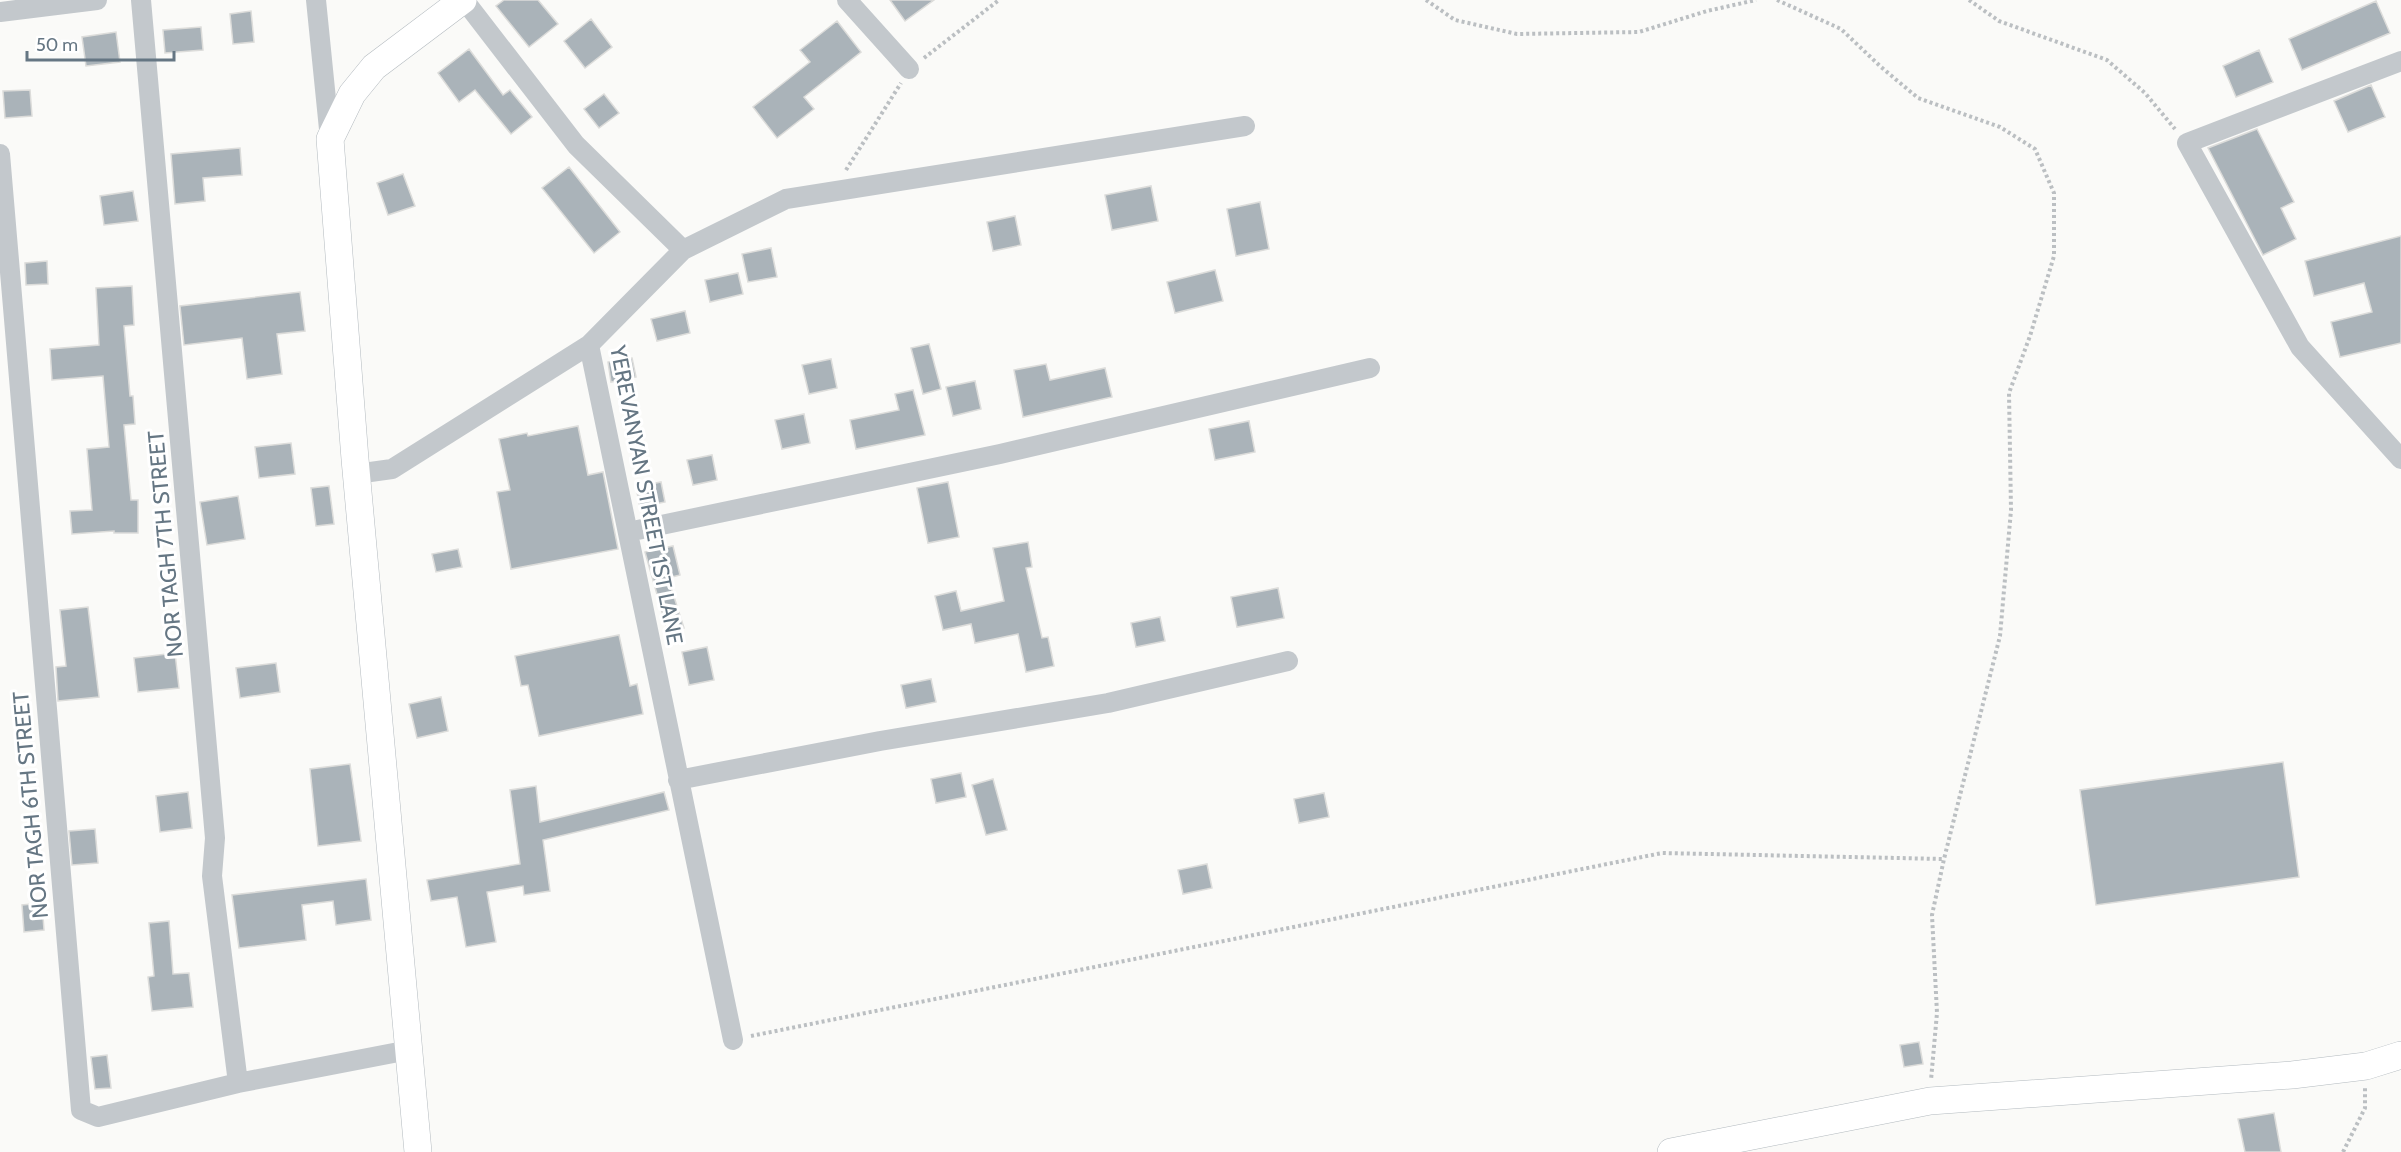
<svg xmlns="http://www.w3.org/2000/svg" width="2401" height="1152" viewBox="0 0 2401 1152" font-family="Cabin,sans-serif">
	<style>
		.building { fill: #aab3b9; stroke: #dcdcda; stroke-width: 1.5 }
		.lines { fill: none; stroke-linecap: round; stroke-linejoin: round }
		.secondary-casing { stroke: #b3babf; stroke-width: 28 }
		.path { stroke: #bbbfc2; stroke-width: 4; stroke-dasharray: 3 3; stroke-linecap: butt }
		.minor { stroke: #c3c8cc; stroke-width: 20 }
		.secondary { stroke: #fff; stroke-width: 27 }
		.labels { text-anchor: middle; stroke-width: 6; stroke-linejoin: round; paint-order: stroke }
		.street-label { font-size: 22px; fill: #657683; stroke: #fff }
	</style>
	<rect width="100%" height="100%" fill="#fafaf8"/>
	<path class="building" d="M504 0H538L558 24 529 47 496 6Z
		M890 0H934L905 21Z
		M2376 1 2390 33 2302 70 2289 39Z
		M251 11 254 42 233 44 230 14Z
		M591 19 612 47 585 68 564 41Z
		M837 21 861 52 804 97 814 109 777 138 753 107 810 62 800 50Z
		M201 27 203 50 165 53 163 30Z
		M116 32 120 62 86 66 82 37Z
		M469 49 503 95 510 90 532 117 511 134 475 90 459 102 438 73Z
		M2259 50 2273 82 2236 97 2223 66Z
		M2371 85 2385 117 2348 132 2334 101Z
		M30 90 32 116 5 118 3 91Z
		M604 94 619 113 599 128 584 109Z
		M2257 129 2294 202 2281 208 2296 239 2263 255 2208 148Z
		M240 148 242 175 203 178 205 201 175 204 171 154Z
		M569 167 620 232 594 253 542 188Z
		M403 174 415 206 388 215 377 183Z
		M1151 186 1158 221 1112 230 1105 195Z
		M133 191 138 221 104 225 100 196Z
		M1260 202 1269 249 1236 256 1227 209Z
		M1015 216 1021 245 993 251 987 222Z
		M2401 236V343L2340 357 2331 322 2372 312 2364 283 2314 296 2305 261Z
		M771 248 777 277 748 282 742 254Z
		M47 261 48 284 26 285 25 263Z
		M1215 270 1223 301 1175 313 1167 282Z
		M738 273 743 294 710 302 705 280Z
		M132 286 134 325 124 326 130 396H133L135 424 124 425 131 500H138V533H114V531L72 534 70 511 92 510 87 449 109 447 103 376 52 380 50 349 99 345 96 288Z
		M300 292 305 331 277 334 282 374 247 379 242 338 184 345 180 306Z
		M685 311 690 333 657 341 651 319Z
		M929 344 941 389 923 394 911 348Z
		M632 358 636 377 611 382 608 362Z
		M831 359 837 388 809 394 802 365Z
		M1046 364 1050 380 1105 368 1112 397 1023 417 1014 370Z
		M975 381 981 409 953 416 946 387Z
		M913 390 925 435 856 449 850 420 899 410 895 394Z
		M804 414 810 443 782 449 775 420Z
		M1249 421 1255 452 1215 460 1209 429Z
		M578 426 588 475 603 472 618 549 511 569 497 492 510 490 499 439 527 433 528 436Z
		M291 443 295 474 259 478 255 447Z
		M712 455 717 480 693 485 687 460Z
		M661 482 665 502 640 507 636 487Z
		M948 482 959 537 928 543 917 488Z
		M329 486 334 524 316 526 311 488Z
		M238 496 245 539 207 545 200 502Z
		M1028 542 1032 567 1026 568 1042 638 1048 637 1054 666 1026 672 1018 634 975 643 971 624 943 630 935 596 956 591 961 611 1004 601 993 548Z
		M673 546 680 575 668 578 684 628 668 633 645 552Z
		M458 549 462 567 436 572 432 554Z
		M1278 588 1284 618 1237 627 1231 597Z
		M88 607 99 697 58 701 56 667 66 666 60 610Z
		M1160 617 1165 641 1136 647 1131 623Z
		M619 635 630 686 637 684 643 714 539 736 528 685 521 686 515 656Z
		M707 647 714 680 689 685 682 652Z
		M175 653 179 688 138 692 134 658Z
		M276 663 280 692 240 698 236 668Z
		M931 679 936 702 906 708 901 685Z
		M441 697 448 731 417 738 409 704Z
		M2283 762 2299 877 2096 905 2080 790Z
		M350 764 361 841 318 846 310 769Z
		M961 773 966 797 936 803 931 779Z
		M993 779 1007 830 986 835 972 785Z
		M536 786 540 822 664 792 669 810 543 840 550 891 524 895 523 886 487 892 496 942 466 947 457 897 431 901 427 880 520 864 510 790Z
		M188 792 192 828 160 832 156 796Z
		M1324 793 1329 817 1299 823 1294 799Z
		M95 829 98 863 72 865 69 831Z
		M1207 864 1212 888 1183 894 1178 870Z
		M366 879 371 920 336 925 333 901 302 905 306 940 239 948 232 895Z
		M42 903 44 930 24 932 22 905Z
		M169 921 173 974 189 973 193 1007 152 1011 148 977 154 976 149 923Z
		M1919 1042 1923 1064 1904 1067 1900 1045Z
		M107 1055 111 1088 95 1089 91 1057Z
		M2274 1113 2281 1152H2245L2238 1119Z"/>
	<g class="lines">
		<g class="secondary-casing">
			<path id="secondary" d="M418 1152 355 459 330 139 352 94 374 67 463 0
				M1671 1152 1930 1101 2292 1075 2366 1066 2401 1055"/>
		</g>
		<path class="path" d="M1426 0 1455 20 1517 34 1639 32 1707 11 1756 0
			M1777 0 1841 29 1881 67 1918 98 2000 127 2035 149 2054 193V256L2030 336 2009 393 2011 510 2000 636 1944 859 1932 915 1937 1013 1931 1080
			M1969 0 1999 21 2107 60 2145 93 2175 129
			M924 58 999 0
			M846 170 901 83
			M751 1036 1662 853 1944 859
			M2343 1152 2365 1108V1088"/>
		<path class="minor" d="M141 0 215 838 212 876 238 1083
			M316 0 330 139
			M464 0 576 145 683 250
			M847 0 909 69
			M0 12 97 0
			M2401 61 2187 143 2300 347 2401 459
			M0 154 81 1110 98 1117 238 1083 409 1050
			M589 345 733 1040
			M356 474 392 469 589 345 683 250 786 199 1245 126
			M628 532 1000 454 1370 368
			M678 780 880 741 1108 703 1288 661"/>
		<use href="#secondary" class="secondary"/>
	</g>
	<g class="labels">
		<g class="street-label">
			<text transform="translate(647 495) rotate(79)" y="8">YEREVANYAN STREET 1ST LANE</text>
			<text transform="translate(165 544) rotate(-95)" y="8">NOR TAGH 7TH STREET</text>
			<text transform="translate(30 805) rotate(-95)" y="8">NOR TAGH 6TH STREET</text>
		</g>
	</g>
	<path d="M27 51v9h147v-9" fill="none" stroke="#657683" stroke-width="3"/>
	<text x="36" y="51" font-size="18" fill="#657683" stroke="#ffffff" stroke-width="4.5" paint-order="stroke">50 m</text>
</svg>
